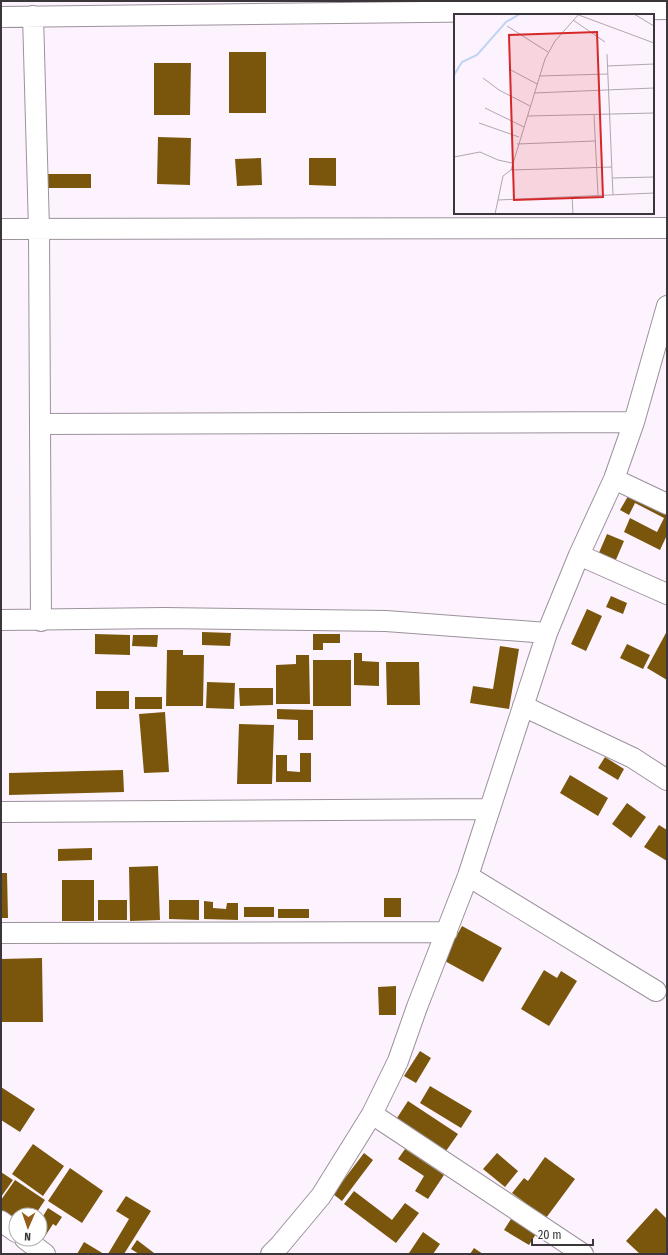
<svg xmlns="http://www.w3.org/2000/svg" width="668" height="1255" viewBox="0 0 668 1255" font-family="'Fira Sans Condensed',sans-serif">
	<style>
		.building { fill: #7a560c }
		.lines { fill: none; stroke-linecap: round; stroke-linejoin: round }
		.street-casing { stroke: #9b929c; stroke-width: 22 }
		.street { stroke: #fff; stroke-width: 20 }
		.inset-river { fill: none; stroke: #bfd3f2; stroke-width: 2 }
		.inset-road { fill: none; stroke: #afa7b0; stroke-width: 1 }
		.view { fill: #d62828; fill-opacity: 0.15; stroke: #d62828; stroke-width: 2 }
		.inset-edge { fill: none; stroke: #3a363a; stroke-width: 2 }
	</style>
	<rect width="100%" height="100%" fill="#fdf3fe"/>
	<path class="building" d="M229 52H266V113H229Z
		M154 63H191L190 115H154Z
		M158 137 191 138 190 185 157 184Z
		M261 158 262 185 237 186 235 159Z
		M309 158H336V186L309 185Z
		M44 174H91V188H44Z
		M631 491 667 511V535L660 550 624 532 630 518 657 532 664 518 635 503 629 515 620 510Z
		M607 534 624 541 615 562 598 555Z
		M611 596 627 603 623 614 606 607Z
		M587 609 602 616 586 651 571 644Z
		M667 631V680L647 668Z
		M202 632 231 633 230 646 202 645Z
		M95 634 130 635V655L95 654Z
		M313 634H340V643H323V650H313Z
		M133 635H158L157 647 132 646Z
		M627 644 650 655 643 669 620 658Z
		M500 646 519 649 509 709 470 703 473 686 493 689Z
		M167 650H183V655H204L203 706H166Z
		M354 653H362V661L379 662V686L354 685Z
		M296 655H309L310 704H276V665L296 664Z
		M313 660H351V706H313Z
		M386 662H419L420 705H387Z
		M207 682 235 683 234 709 206 708Z
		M239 688H273V705L240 706Z
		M96 691H129V709H96Z
		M135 697H162V709H135Z
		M277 709 313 710V740H298V720L277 719Z
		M165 712 169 772 144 773 139 714Z
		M239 724 274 725 272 784H237Z
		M300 753H311V782H276V755H287V771L300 772Z
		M605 757 624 769 618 780 598 768Z
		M123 770 124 792 9 795V773Z
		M570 775 608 798 598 816 560 793Z
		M627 803 646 817 631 838 612 824Z
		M659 825 667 830V861L644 847Z
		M92 848V860L58 861V849Z
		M158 866 160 920 130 921 129 867Z
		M1 873H7L8 918H1Z
		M62 880H94V921H62Z
		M384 898H401V917H384Z
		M98 900H127V920H98Z
		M169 900H199V920L169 919Z
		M204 901 213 902V908L226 909 227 903H238V920L204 919Z
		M244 907H274V917H244Z
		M278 909H309V918H278Z
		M462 926 502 948 483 982 443 960Z
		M42 958 43 1022H1V959Z
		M544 970 557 978 561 971 577 981 549 1026 521 1009Z
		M396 986V1015H379L378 987Z
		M420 1051 431 1058 416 1083 404 1076Z
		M430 1086 472 1111 461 1128 420 1103Z
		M1 1087 35 1109 20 1132 1 1120Z
		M408 1101 458 1134 446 1151 397 1118Z
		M33 1144 64 1166 43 1196 12 1174Z
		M405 1149 444 1175 428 1199 415 1191 424 1176 398 1159Z
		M364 1153 373 1160 342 1201 333 1194Z
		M497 1153 518 1171 505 1187 483 1169Z
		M545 1157 575 1179 546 1218 512 1193 524 1178 528 1181Z
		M70 1168 103 1191 82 1223 48 1201Z
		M1 1172 13 1180 1 1197Z
		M15 1180 45 1200 35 1215H16V1229L1 1219V1200Z
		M354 1191 392 1220 405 1203 419 1213 396 1243 344 1204Z
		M126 1196 151 1211 124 1254H108L129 1219 116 1211Z
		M48 1208 62 1217 56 1226 53 1224 40 1244V1221Z
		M656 1208 667 1219V1254H640L626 1241Z
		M511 1219 536 1234 529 1245 504 1230Z
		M423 1232 440 1244 433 1254H411L409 1253Z
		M137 1240 154 1253 153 1254H139L131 1249Z
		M84 1242 104 1254H77Z
		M474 1248 483 1254H470Z"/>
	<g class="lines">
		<g class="street-casing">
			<path id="street" d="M33 16 39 229 41 621
				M1 17 667 9
				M1 229 667 228
				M40 424 634 422
				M614 479 667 504
				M579 555 667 594
				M1 620 164 618 386 621 547 633
				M523 706 633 758 667 780
				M1 812 489 809
				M468 876 656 991
				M1 933 447 932
				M372 1114 583 1254
				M1 1221 16 1232
				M25 1239 45 1254
				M271 1254 280 1245 321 1196 372 1114 398 1061 417 1007 468 876 547 633 579 555 614 479 634 422 667 306"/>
		</g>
		<use href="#street" class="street"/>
	</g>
	<g transform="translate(454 14)">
		<rect width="200" height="200" fill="#fdf3fe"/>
		<path class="inset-river" d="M0 61 8 48 23 41 52 8 66 0"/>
		<path class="inset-road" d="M122 0 200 29M180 0 200 12M119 6 151 28M53 12 94 38M153 40 159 181M153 52 200 50M57 56 83 70M85 62 154 60M29 64 45 76 76 92M80 79 200 74M31 94 70 113M140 101 144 181M74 102 200 99M25 109 65 123M63 130 141 127M0 143 26 138 44 146 58 149M57 156 158 153M158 164 200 163M118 182 119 200M44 186 200 179M41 200 49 162 57 156 91 45 101 27 125 0"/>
		<path class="view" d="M143 18 149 183 60 186 55 21Z"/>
		<rect width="200" height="200" class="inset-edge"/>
	</g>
	<rect width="668" height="1255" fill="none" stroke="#3a363a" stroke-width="4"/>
	<g transform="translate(28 1227) rotate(182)"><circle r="19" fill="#ffffff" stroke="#b0afb0"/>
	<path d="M0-3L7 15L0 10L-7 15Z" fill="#955d18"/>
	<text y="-6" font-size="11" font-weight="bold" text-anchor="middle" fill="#3a363a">N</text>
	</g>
	<path d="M532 1239v6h61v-6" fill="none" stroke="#3a363a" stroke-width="2"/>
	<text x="538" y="1239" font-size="12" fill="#3a363a" stroke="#ffffff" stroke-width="3" paint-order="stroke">20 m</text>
</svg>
